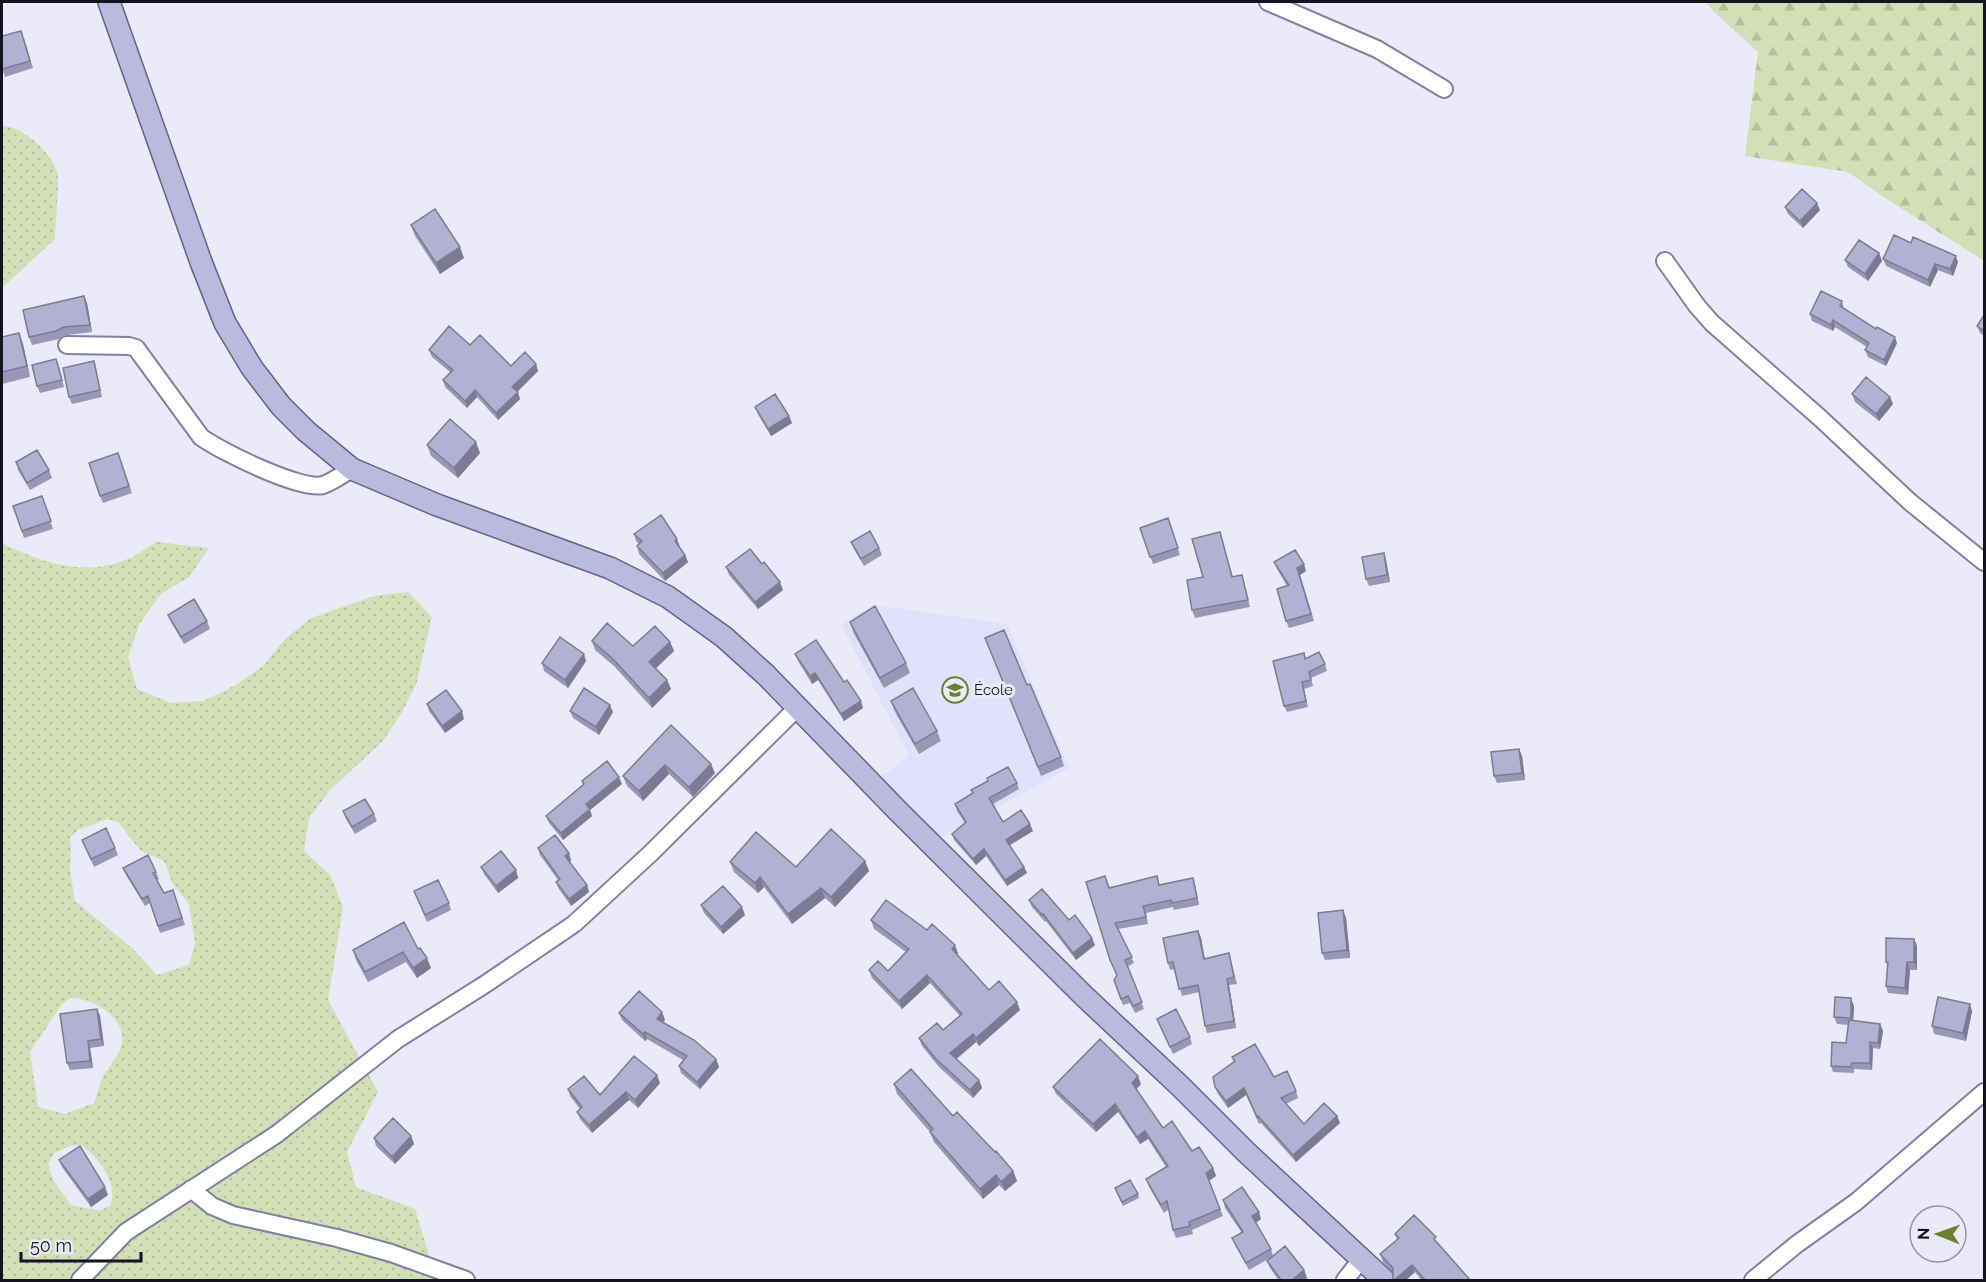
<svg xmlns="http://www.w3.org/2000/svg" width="1986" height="1282" viewBox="0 0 1986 1282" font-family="Raleway,sans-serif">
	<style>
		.built { fill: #e2e1fb }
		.grass { fill: url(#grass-dots); fill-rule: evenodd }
		.forest { fill: url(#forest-firs) }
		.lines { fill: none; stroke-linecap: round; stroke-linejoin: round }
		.minor-casing { stroke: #8280a1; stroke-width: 20 }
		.major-casing { stroke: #65608e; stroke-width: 24 }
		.minor { stroke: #fff; stroke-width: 16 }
		.major { stroke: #bcb9df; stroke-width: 21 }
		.wall { fill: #9997b5 }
		.shaded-wall { fill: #7d7b94 }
		.building { fill: #b2b0d3; stroke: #7d7b94; stroke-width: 1.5 }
		.labels { text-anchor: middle; stroke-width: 6; stroke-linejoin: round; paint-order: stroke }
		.poi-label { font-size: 15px; fill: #14131f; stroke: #ebeaf9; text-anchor: start }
	</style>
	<defs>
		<pattern id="grass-dots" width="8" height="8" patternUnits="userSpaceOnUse" patternTransform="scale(1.5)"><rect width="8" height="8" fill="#d4dfb7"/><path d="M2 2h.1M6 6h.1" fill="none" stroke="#b5be9d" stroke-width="1.8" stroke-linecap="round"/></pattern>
		<pattern id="forest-firs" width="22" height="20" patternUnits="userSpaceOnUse" patternTransform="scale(1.5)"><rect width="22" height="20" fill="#d4dfb7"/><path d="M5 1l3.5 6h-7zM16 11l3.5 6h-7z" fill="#b5be9d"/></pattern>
	</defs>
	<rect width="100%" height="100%" fill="#ebeaf9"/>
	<path class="built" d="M875 605 1007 624 1069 768 938 839 880 777 909 756 841 624Z"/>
	<path class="grass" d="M2 126C21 125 52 153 57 172 60 181 55 226 55 239L2 288Z
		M156 542 209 548 189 577 161 594 140 623 128 657 137 689 171 703 203 701 236 685 263 666 285 639 311 618 374 596 408 592 432 617 416 685 401 714 383 741 330 790 309 818 304 851 330 875 343 907 328 1000 378 1092 347 1152 356 1187 415 1209 437 1280H2V543C42 563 88 579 132 557 140 553 148 547 156 542ZM107 819 118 822 141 851 164 861 173 884 189 904 195 943 189 965 157 975 132 948 75 901 70 869 71 850 70 838 78 830ZM71 998C94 998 126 1018 122 1043 120 1055 109 1066 103 1077 99 1085 97 1095 94 1103L65 1114 38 1107 30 1052 62 1004ZM81 1145C100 1159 117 1181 111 1205L100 1211 71 1205 53 1180 48 1164 54 1153 70 1146Z"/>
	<path class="forest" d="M1706 2H1984V261L1882 196 1848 172 1745 156 1758 52 1713 11Z"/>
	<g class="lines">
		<g class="minor-casing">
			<path id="minor" d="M1268 2 1377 49 1444 89
				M1665 261 1697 306 1712 323 1819 417 1910 502 1984 562
				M67 345 129 346 136 348 201 437C220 451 301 491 323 485 332 482 343 474 352 469
				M191 1189 212 1206 233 1215 337 1238 391 1253 466 1280
				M80 1280 126 1232 277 1134 398 1039 484 985 574 924 651 853 797 708
				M1345 1280 1360 1261
				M1753 1280 1797 1244 1856 1202 1984 1092"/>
		</g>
		<g class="major-casing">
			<path id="major" d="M109 2 201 262 225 323 252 368 281 406 306 431 352 469 437 505 610 568 668 597 724 637 766 675 898 811 1085 997 1180 1086 1246 1152 1384 1280"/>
		</g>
		<use href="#minor" class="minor"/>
		<use href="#major" class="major"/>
	</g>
	<path class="wall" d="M24 38 33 68 5 77 2 68Z
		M1785 207 1820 210 1803 228 1788 214Z
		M411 225 464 258 440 274 415 236Z
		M1911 243 1958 262 1953 276 1938 270 1930 287 1886 266 1883 259Z
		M1879 253 1882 261 1868 281 1848 267 1845 260Z
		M84 296 87 303 92 332 67 335 59 339 32 345 29 337Z
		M1842 301 1844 309 1897 343 1886 366 1868 357 1865 350 1867 347 1835 327 1833 331 1812 321 1810 314Z
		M1984 315V336L1980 333 1977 326Z
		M19 333 23 344 30 377 2 384V337Z
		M470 345 511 366 536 364 538 371 517 392 520 399 498 420 477 397 467 408 445 387 443 380 450 372 432 357 429 350Z
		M94 361 96 369 102 397 72 404 69 397Z
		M59 366 64 387 40 393 37 386Z
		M1852 394 1890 397 1893 404 1879 421 1855 402Z
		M755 407 789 416 792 423 771 436 758 414Z
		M427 445 480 453 458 478 431 456Z
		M118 453 132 493 103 503 100 496Z
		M16 462 49 470 52 478 30 490 18 470Z
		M42 496 53 529 24 538 13 506Z
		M1168 518 1180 555 1153 564 1140 528Z
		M1220 532 1233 577 1242 575 1250 607 1195 618 1192 610 1203 577Z
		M634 534 680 547H679L685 555 688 562 665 581 639 554 637 546 639 544 636 541Z
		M851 542 879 548 882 555 864 566 854 549Z
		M1384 553 1386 560 1390 582 1369 586 1366 579Z
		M1274 562 1306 571 1300 575 1314 621 1289 628 1286 621 1287 586 1277 569Z
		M726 567 783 590 758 609 729 575Z
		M168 615 207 621 210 629 184 644 171 622Z
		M850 622 906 663 910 673 884 688 853 632Z
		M592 641 633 646 670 642 674 651 656 668 667 680 671 689 652 708 615 667 595 650Z
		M989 647 1027 685 1061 757 1064 766 1041 776Z
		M1304 653 1306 659 1325 664 1327 671 1311 678 1313 686 1304 689 1308 707 1287 712 1284 706Z
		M795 654 844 682 863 708 844 721 818 680 812 684 798 661Z
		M586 661 568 688 544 671 542 663Z
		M891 701 937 731 941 741 919 754 895 712Z
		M427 704 464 719 445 733 429 711Z
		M570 711 613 712 599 735 573 718Z
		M671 725 715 773 693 797 669 774 643 801 627 786 623 776Z
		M1519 749 1522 756 1525 780 1497 783 1494 776Z
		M582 781 622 784 590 810 592 816 563 840 549 823 546 816 583 785Z
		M1017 783 1019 789 993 804 1003 822 1033 831 1010 845 1024 867 1027 873 1007 886 986 856 976 865 954 840 952 834 965 823 957 811 955 804Z
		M343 811 374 814 377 821 355 834 346 819Z
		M82 840 115 848 118 855 94 867Z
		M538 848 569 853 571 861 569 862 587 885 589 892 571 906 559 889 556 882 558 880 540 855Z
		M865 861 869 871 835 907 825 898 792 924 764 887 758 893 734 872 730 862 796 867Z
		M481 867 516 870 518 878 498 893 484 874Z
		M123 868 156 872 159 879 157 880 164 893 173 890 185 925 160 933 150 903 145 906 126 875Z
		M1193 878 1195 885 1199 905 1174 910 1173 907 1146 913 1148 924 1118 929 1134 963 1127 967 1144 1009 1135 1013 1130 1003 1123 1005 1116 987 1117 975 1110 960 1109 888 1160 885Z
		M414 891 449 903 451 910 427 922Z
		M1029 900 1095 945 1076 960 1046 921 1045 922 1032 907Z
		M701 905 745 915 723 934 704 913Z
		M1343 910 1346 918 1350 958 1325 960 1322 953Z
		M871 920 958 953 957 955 989 990 1020 1010 979 1046 976 1042 956 1059 979 1080 982 1088 973 1098 939 1067 922 1046 919 1038 943 1030 960 1016 930 983 902 1009 872 978 869 970 888 971 906 952 874 929Z
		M1198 931 1201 938 1205 959 1229 953 1237 984 1229 985 1236 1028 1207 1033 1205 1026 1199 992 1182 996 1175 969 1170 970 1168 963Z
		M1914 939 1917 946V970H1910L1908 995 1888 993 1886 986 1887 966 1886 962Z
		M418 949 431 968 417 978 406 962 368 982 356 960 353 950Z
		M1854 1006 1853 1021 1880 1024 1883 1031 1880 1049 1873 1048 1872 1070 1854 1069V1073L1833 1072 1831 1066 1846 1043 1848 1025 1837 1024 1834 1017Z
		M97 1009 100 1016 104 1046 90 1048 93 1068 70 1070 67 1063Z
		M1972 1011 1966 1041 1934 1034 1932 1026Z
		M662 1012 665 1020 663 1022 716 1059 719 1067 700 1089 681 1073 679 1066 683 1060 647 1039 645 1041 622 1020 619 1013Z
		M1157 1019 1190 1037 1192 1044 1173 1054Z
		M1232 1057 1274 1077 1296 1091 1298 1098 1286 1104 1304 1124 1337 1116 1340 1123 1296 1162 1261 1123 1259 1124 1246 1095 1228 1108 1218 1094 1215 1087 1234 1062Z
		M660 1083 638 1108 629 1100 592 1133 580 1119 577 1112 580 1109 570 1096 568 1089 600 1095Z
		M894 1084 953 1116 1013 1171 1017 1181 1005 1191 999 1185 983 1199 934 1142 930 1132 897 1094Z
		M1141 1084 1136 1089 1163 1128 1213 1168 1216 1176 1209 1180 1223 1216 1192 1230 1193 1234 1176 1238 1173 1230 1169 1209 1164 1213 1149 1187 1146 1179 1166 1167 1148 1139 1140 1144 1118 1112 1096 1132 1056 1094 1053 1087Z
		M411 1136 414 1144 395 1164 376 1146 374 1138Z
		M59 1160 108 1195 91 1207 62 1167Z
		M1116 1192 1138 1194 1139 1198 1123 1206Z
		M1223 1200 1261 1219 1256 1223 1271 1249 1273 1256 1304 1270 1307 1278 1303 1281H1279L1270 1268 1267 1261 1270 1258 1249 1270 1235 1245 1232 1238 1242 1233 1225 1208Z
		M1395 1234 1439 1244 1471 1281H1422L1415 1272 1405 1281H1393V1273L1383 1262 1380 1254 1397 1240Z"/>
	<path class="shaded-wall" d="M1817 203 1820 210 1803 228 1800 221Z
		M460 247 464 258 440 274 436 263Z
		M1879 253 1882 261 1868 281 1865 274Z
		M1956 256 1958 262 1953 276 1950 269Z
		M1935 264 1938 270 1930 287 1928 280Z
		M84 296 87 303 92 332 90 325Z
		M1833 320 1835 327 1833 331 1831 325Z
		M19 333 23 344 30 377 27 366Z
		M1895 337 1897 343 1886 366 1884 360Z
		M536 364 538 371 515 394 512 387Z
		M475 390 477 397 467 408 465 401Z
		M518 392 520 399 498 420 496 413Z
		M1890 397 1893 404 1879 421 1876 414Z
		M789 416 792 423 771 436 768 429Z
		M476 442 480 453 458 478 454 468Z
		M677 539 680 547 677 549 675 541Z
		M1384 553 1386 560 1390 582 1387 575Z
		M685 555 688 562 665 581 663 573Z
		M1304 564 1306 571 1300 575 1314 621 1297 568Z
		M780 582 783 590 758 609 755 602Z
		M670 642 674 651 653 671 649 662Z
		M584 654 586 661 568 688 565 680Z
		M815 673 818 680 812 684 810 676Z
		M667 680 671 689 652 708 649 698Z
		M861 701 863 708 844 721 841 714Z
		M610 705 613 712 599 735 596 727Z
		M462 711 464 719 445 733 442 726Z
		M1519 749 1522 756 1525 780 1522 773Z
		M711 764 715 773 693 797 689 787Z
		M665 765 669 774 643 801 639 791Z
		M619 777 622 784 590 810 592 816 563 840 561 833 586 804Z
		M1030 824 1033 831 1008 846 1006 840Z
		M984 849 986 856 976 865 973 859Z
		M569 853 571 861 567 864 565 856Z
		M865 861 869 871 835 907 831 897Z
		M1024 867 1027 873 1007 886 1005 880Z
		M516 870 518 878 498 893 496 886Z
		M760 877 764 887 758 893 755 883Z
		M1193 878 1195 885 1199 905 1197 898Z
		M587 885 589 892 571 906 569 899Z
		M821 888 825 898 792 924 788 914Z
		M742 907 745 915 723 934 721 927Z
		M1343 910 1346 918 1350 958 1347 950Z
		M1198 931 1201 938 1206 966 1204 959Z
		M1092 938 1095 945 1076 960 1073 953Z
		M1914 939 1917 946V970L1914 962Z
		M955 945 958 953 955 957 952 949Z
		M427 958 431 968 417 978 413 968Z
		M1907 962 1910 970 1908 995 1905 988Z
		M927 975 930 983 902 1009 899 1001Z
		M1227 979 1229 985 1236 1028 1234 1021Z
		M1851 998 1854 1006 1853 1025 1851 1018Z
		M1017 1002 1020 1010 979 1046 976 1038Z
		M1970 1004 1972 1011 1966 1041 1963 1033Z
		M97 1009 100 1016 104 1046 101 1039Z
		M662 1012 665 1020 659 1026 657 1019Z
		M1880 1024 1883 1031 1880 1049 1878 1043Z
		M645 1032 647 1039 645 1041 643 1034Z
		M973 1034 976 1042 953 1062 950 1053Z
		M88 1041 90 1048 93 1068 90 1061Z
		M1870 1042 1873 1048 1872 1070 1870 1063Z
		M716 1059 719 1067 700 1089 697 1082Z
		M657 1075 660 1083 638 1108 635 1100Z
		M1138 1076 1141 1084 1135 1091 1132 1083Z
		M979 1080 982 1088 973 1098 970 1090Z
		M1244 1088 1246 1095 1228 1108 1226 1101Z
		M626 1092 629 1100 592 1133 589 1125Z
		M1115 1104 1118 1112 1096 1132 1093 1124Z
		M1337 1116 1340 1123 1296 1162 1293 1155Z
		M1145 1131 1148 1139 1140 1144 1137 1137Z
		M411 1136 414 1144 395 1164 392 1157Z
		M1213 1168 1216 1176 1209 1181 1206 1173Z
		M1013 1171 1017 1181 1005 1191 1001 1182Z
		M996 1175 999 1185 983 1199 980 1189Z
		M105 1187 108 1195 91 1207 88 1199Z
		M1259 1212 1261 1219 1255 1223 1252 1216Z
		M1412 1265 1415 1272 1405 1281H1394Z
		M1304 1270 1307 1278 1303 1281H1291Z"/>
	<path class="building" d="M21 31 30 61 2 69V36Z
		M1802 189 1817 203 1800 221 1785 207Z
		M435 209 460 247 436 263 411 225Z
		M1894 235 1911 243 1913 237 1956 256 1950 269 1935 264 1928 280 1883 259Z
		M1859 240 1879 253 1865 274 1845 260Z
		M1821 291 1842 301 1840 306 1876 329 1877 327 1895 337 1884 360 1865 350 1869 343 1833 320 1831 325 1810 314Z
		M84 296 90 325 64 327 56 331 29 337 23 310Z
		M1984 315V331L1977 326Z
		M449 326 470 345 480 335 511 366 525 352 536 364 512 387 518 392 496 413 475 390 465 401 443 380 453 370 429 350Z
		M19 333 27 366 2 372V337Z
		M56 359 62 380 37 386 32 365Z
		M94 361 100 390 69 397 63 368Z
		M1866 377 1890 397 1876 414 1852 394Z
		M775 394 789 416 768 429 755 407Z
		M450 419 476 442 454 468 427 445Z
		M37 450 49 470 27 483 16 462Z
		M118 453 129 486 100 496 89 463Z
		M42 496 51 521 22 531 13 506Z
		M661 515 677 539 675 541 685 555 663 573 637 546 642 541 634 534Z
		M1168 518 1178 548 1150 557 1140 528Z
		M870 531 879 548 861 559 851 542Z
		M1220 532 1232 577 1242 575 1248 600 1192 610 1187 580 1203 577 1192 539Z
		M750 549 762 564 764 562 780 582 755 602 726 567Z
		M1295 550 1304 564 1297 568 1311 614 1286 621 1277 589 1289 585 1274 562Z
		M1384 553 1387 575 1366 579 1362 557Z
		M194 599 207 621 181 637 168 615Z
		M875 606 906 663 880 678 850 622Z
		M607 623 633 646 655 626 670 642 649 662 667 680 649 698 612 658 592 641Z
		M1004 630 1027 685 1030 684 1061 757 1038 767 985 638Z
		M560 637 584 654 565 680 542 663Z
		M816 640 844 682 847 680 861 701 841 714 815 673 810 676 795 654Z
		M1319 652 1325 664 1309 672 1311 680 1302 682 1306 701 1284 706 1273 661 1304 653 1305 659Z
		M584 688 610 705 596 727 570 711Z
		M913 688 937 731 915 744 891 701Z
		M446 690 462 711 442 726 427 704Z
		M671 725 711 764 689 787 665 765 639 791 623 776Z
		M1519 749 1522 773 1494 776 1491 752Z
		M607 761 619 777 586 804 590 809 561 833 546 816 584 784 582 781Z
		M1008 767 1017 783 989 798 1003 822 1021 810 1030 824 1006 840 1024 867 1005 880 984 849 973 859 952 834 966 822 955 804 973 793 971 790 988 781 987 778Z
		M365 799 374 814 352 827 343 811Z
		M106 828 115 848 91 859 82 840Z
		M831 829 865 861 831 897 821 888 788 914 760 877 755 883 730 862 756 832 796 867Z
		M555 835 569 853 565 856 587 885 569 899 556 882 560 879 538 848Z
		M501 851 516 870 496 886 481 867Z
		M148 855 156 872 153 873 164 893 173 890 182 918 158 926 148 896 142 899 123 868Z
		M1105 876 1109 888 1157 876 1159 885 1193 878 1197 898 1172 903 1171 900 1143 906 1146 917 1115 923 1132 957 1125 960 1142 1002 1133 1006 1128 996 1121 999 1114 980 1117 975 1110 960 1086 882Z
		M438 880 449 903 425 915 414 891Z
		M723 886 742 907 721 927 701 905Z
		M1042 889 1069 920 1075 915 1092 938 1073 953 1043 914 1042 915 1029 900Z
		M886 900 927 930 932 924 955 945 952 949 989 990 999 981 1017 1002 976 1038 973 1034 950 1053 979 1080 970 1090 936 1059 919 1038 937 1023 943 1030 962 1014 927 975 899 1001 869 970 878 961 888 971 909 949 871 920Z
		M1343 910 1347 950 1322 953 1318 913Z
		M404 922 418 949 420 948 427 958 413 968 403 952 365 972 353 950Z
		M1198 931 1204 959 1229 953 1234 977 1227 979 1234 1021 1205 1026 1198 985 1179 989 1173 962 1168 963 1163 938Z
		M1886 938 1914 939V962H1907L1905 988 1886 986 1888 962H1886Z
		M639 991 662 1012 657 1019 694 1040 716 1059 697 1082 679 1066 687 1056 645 1032 643 1034 619 1013Z
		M1835 997 1851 998V1018L1834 1017Z
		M1938 997 1970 1004 1963 1033 1932 1026Z
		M97 1009 101 1039 88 1041 90 1061 67 1063 60 1014Z
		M1176 1009 1190 1037 1170 1047 1157 1019Z
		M1849 1020 1880 1024 1878 1043 1870 1042V1063H1852L1851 1067 1831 1066 1832 1042 1846 1043Z
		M1100 1039 1138 1076 1132 1083 1163 1128 1172 1121 1192 1151 1199 1147 1213 1168 1206 1173 1220 1209 1189 1222 1190 1226 1173 1230 1167 1201 1161 1205 1146 1179 1168 1166 1145 1131 1137 1137 1115 1104 1093 1124 1053 1087Z
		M1255 1044 1274 1077 1287 1071 1296 1091 1281 1098 1304 1124 1324 1103 1337 1116 1293 1155 1258 1116 1257 1117 1244 1088 1226 1101 1215 1087 1213 1077 1235 1061 1232 1057Z
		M634 1056 657 1075 635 1100 626 1092 589 1125 577 1112 582 1107 568 1089 584 1076 600 1095Z
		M911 1069 953 1116 957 1112 995 1152 996 1151 1013 1171 1001 1182 996 1175 980 1189 930 1132 933 1129 894 1084Z
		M393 1118 411 1136 392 1157 374 1138Z
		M80 1146 105 1187 88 1199 59 1160Z
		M1130 1180 1138 1194 1122 1202 1115 1188Z
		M1242 1187 1259 1212 1252 1216 1271 1249 1246 1263 1232 1238 1243 1232 1223 1200Z
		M1414 1215 1436 1237 1434 1239 1471 1281H1426L1412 1265 1393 1281V1268L1380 1254 1399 1238 1395 1234Z
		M1285 1246 1304 1270 1291 1281H1282L1267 1261Z"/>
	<defs>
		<g id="school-ring" transform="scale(1.35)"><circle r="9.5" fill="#ebeaf9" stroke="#6d7e2d" stroke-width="1.5"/><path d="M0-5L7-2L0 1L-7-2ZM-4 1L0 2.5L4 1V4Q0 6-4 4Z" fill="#6d7e2d"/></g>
	</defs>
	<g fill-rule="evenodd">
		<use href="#school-ring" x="955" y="690"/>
	</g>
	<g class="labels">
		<g class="poi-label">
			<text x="974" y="695">École</text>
		</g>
	</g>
	<rect width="1986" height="1282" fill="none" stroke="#14131f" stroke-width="6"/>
	<g transform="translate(1938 1234) rotate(271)"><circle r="28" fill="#ebeaf9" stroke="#9594a2" stroke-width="1.5"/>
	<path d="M0-4.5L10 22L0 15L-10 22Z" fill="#6d7e2d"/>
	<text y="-9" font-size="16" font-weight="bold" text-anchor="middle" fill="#14131f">N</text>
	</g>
	<path d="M21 1252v9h120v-9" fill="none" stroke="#14131f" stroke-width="3"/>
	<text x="30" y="1252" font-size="18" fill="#14131f" stroke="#ebeaf9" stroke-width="4.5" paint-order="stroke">50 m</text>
</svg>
